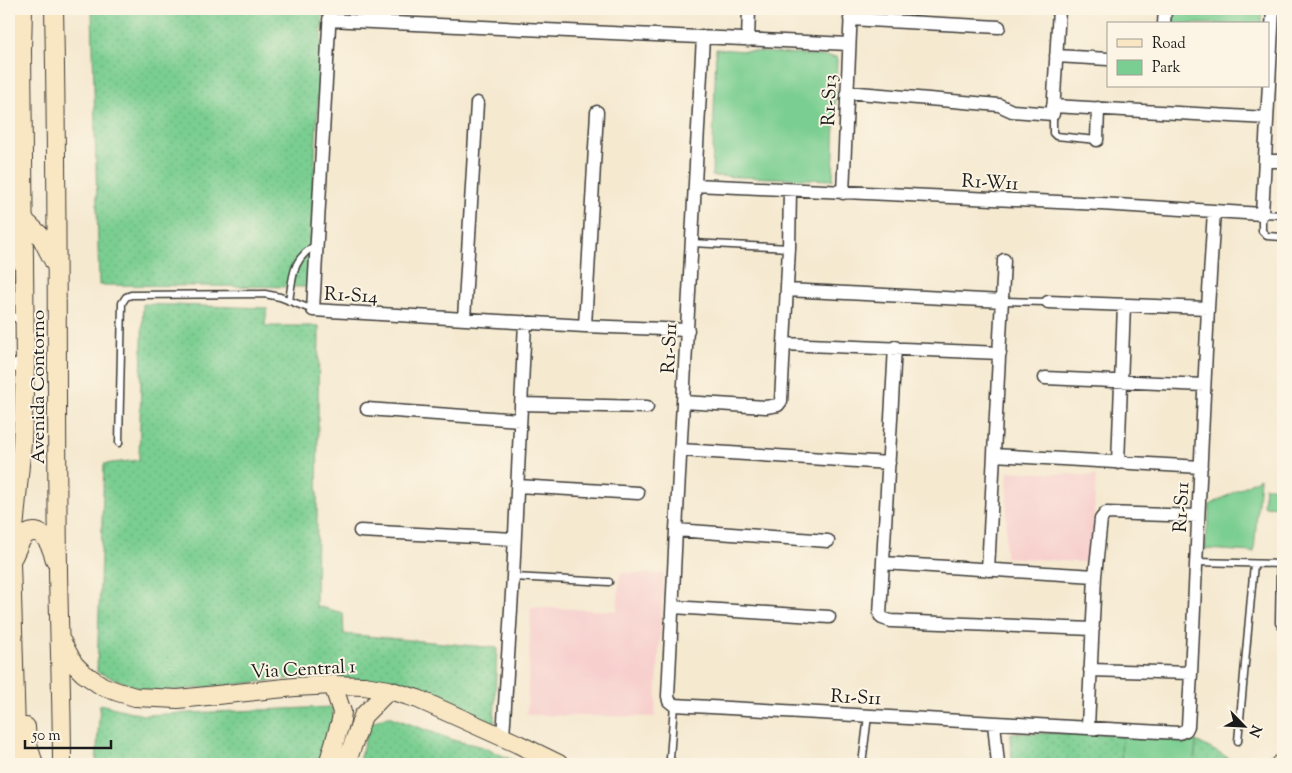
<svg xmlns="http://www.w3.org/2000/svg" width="1292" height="773" viewBox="0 0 1292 773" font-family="'Sorts Mill Goudy',serif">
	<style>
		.built { fill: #f7d0ce }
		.grass { fill: url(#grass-dots); stroke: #4b7556 }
		.park { fill: #7ace91; stroke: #4b7556 }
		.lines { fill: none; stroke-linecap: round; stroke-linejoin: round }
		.service-casing { stroke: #3d3b37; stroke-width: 9 }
		.minor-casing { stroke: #3d3b37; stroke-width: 15 }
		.tertiary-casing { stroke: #3d3b37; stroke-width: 18 }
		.secondary-casing { stroke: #3d3b37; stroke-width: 20 }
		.service { stroke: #fff; stroke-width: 6 }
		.minor { stroke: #fff; stroke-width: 12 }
		.tertiary { stroke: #fff; stroke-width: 15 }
		.secondary { stroke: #f9e7c3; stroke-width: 18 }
		.labels { text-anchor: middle; stroke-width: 4; stroke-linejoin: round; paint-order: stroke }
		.street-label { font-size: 19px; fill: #1c1c1c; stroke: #fcf5e5 }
	</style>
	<defs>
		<pattern id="grass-dots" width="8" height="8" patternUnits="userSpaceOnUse" patternTransform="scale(1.25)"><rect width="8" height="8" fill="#7ace91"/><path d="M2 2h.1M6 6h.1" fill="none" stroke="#69b07c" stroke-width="1.8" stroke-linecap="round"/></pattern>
	</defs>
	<rect width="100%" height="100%" fill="#fcf5e5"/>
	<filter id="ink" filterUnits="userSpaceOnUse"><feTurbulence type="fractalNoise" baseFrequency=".02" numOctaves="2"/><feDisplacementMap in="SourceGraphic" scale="10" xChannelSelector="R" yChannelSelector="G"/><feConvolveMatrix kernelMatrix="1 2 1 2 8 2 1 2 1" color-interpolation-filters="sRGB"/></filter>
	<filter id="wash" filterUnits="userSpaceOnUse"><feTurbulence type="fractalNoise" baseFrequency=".0096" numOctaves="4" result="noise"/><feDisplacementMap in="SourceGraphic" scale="20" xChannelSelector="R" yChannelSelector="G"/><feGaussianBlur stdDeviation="1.12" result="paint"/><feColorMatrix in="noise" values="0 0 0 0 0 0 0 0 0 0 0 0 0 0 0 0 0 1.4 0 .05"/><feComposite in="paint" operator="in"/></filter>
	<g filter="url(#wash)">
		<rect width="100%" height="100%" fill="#f5e9d0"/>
		<path class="built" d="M1008 471 1096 476 1091 563 1005 557Z
			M620 573 664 574 655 717 527 715 531 607 617 611Z"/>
		<path class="grass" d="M92 9H323L308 287 99 285Z
			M143 304 267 308 265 326H319L316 606 343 613 344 634 497 648 494 728 427 690 309 677 151 693 97 672 104 464 139 460Z
			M100 704 143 715 332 707 334 717 320 764H96Z
			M388 716 456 741 480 746 522 764H358L370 723Z
			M1011 733 1122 734 1121 764H1012Z
			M1196 741 1240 764H1194Z"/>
		<path class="park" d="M1174 9H1262L1261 24H1173Z
			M716 49 837 57 833 180 712 176Z
			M1260 478 1254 552 1205 549 1210 505Z
			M1265 487H1283V507L1263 506Z
			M1122 734 1196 741 1194 764H1121Z"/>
	</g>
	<g filter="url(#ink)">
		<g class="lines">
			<g class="service-casing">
				<path id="service" d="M1053 114V133L1056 136 1097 140
					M1283 215 1262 214V231L1267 236 1283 237
					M692 243 789 248
					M9 258 11 271 10 313 22 324
					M289 301C293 275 292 259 317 244
					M1003 301 1048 302
					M119 443 122 303 126 297 131 295 265 294 280 297 313 310
					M1196 562 1283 564
					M1280 564 1279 623 1283 629
					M513 577 609 582
					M1238 741 1254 564
					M673 764 670 758 674 705
					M862 764 868 716"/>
			</g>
			<g class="minor-casing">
				<path id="minor" d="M330 9 313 310 585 326 688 330
					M850 19 999 27
					M329 20 849 44
					M1164 24 1165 9
					M703 37 676 530 668 696 669 701 674 705 1179 733 1186 730 1188 726 1191 673 1208 308 1214 211
					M748 40 749 9
					M9 49 22 50
					M1056 56 1108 59
					M847 92 999 105 1012 111 1053 114 1059 9
					M1053 106 1267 118
					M1097 140 1098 108
					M1265 161H1283
					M695 185 1101 204 1262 214 1273 9
					M843 193 851 9
					M787 290 1003 301
					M1048 302 1208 308
					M464 319 477 103
					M585 326 597 112
					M784 344 1000 353
					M895 347 880 615 882 618 891 621 1093 629
					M9 365 25 367
					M1045 378 1204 385
					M683 402 766 407 778 405 781 401 789 248 790 190
					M521 404 647 407
					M367 409 520 420
					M680 450 889 463
					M994 455 1201 467
					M1118 463 1124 305
					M517 486 638 493
					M676 530 828 541
					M360 531 514 539
					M883 563 1095 576
					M988 570 1004 260
					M673 607 829 617
					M1090 670 1191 673
					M994 723 998 764
					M1088 727 1095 576 1101 519 1106 513 1198 516
					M503 737 513 577 525 322"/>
			</g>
			<g class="tertiary-casing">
				<path id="tertiary" d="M9 217 23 219
					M9 250 23 265"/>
			</g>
			<g class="secondary-casing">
				<path id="secondary" d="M54 9C58 196 56 383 58 571 59 635 62 700 62 764
					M23 219 40 235 55 264
					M13 557C17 550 20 538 27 534 44 525 52 549 55 560
					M62 642 74 664 83 673 102 686 118 692 135 697 178 699 295 687 333 685 364 686 389 690 418 699 518 744 559 764
					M26 727 27 742 34 764
					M17 764 11 562 22 443 25 367 22 50 23 9
					M328 764 341 720 342 712 333 685
					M346 764 363 716 389 690
					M1280 764 1283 763"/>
			</g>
			<use href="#service" class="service"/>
			<use href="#minor" class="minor"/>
			<use href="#tertiary" class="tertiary"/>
			<use href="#secondary" class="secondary"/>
		</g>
	</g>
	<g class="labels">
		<g class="street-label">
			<text transform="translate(828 100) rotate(-88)" y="7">R1-S13</text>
			<text transform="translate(990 181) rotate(3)" y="7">R1-W11</text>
			<text transform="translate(351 294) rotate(3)" y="7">R1-S14</text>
			<text transform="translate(668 348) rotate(-87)" y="7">R1-S11</text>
			<text transform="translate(37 387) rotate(-90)" y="7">Avenida Contorno</text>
			<text transform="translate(1180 507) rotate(-87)" y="7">R1-S11</text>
			<text transform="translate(303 668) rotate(-3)" y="7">Via Central 1</text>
			<text transform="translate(856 696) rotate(3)" y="7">R1-S11</text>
		</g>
	</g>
	<rect width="1292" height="773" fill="none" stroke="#fcf5e5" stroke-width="30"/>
	<rect x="1107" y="22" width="162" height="65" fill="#fcf5e5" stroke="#a29e95"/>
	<rect x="1117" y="39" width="25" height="8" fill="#f9e7c3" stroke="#a29e95"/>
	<text x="1152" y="48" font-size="15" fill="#1c1c1c">Road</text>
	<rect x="1117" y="60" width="25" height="15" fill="#7ace91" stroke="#a29e95"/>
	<text x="1152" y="72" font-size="15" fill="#1c1c1c">Park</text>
	<g transform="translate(1244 726) rotate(114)" stroke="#fcf5e5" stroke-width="4" paint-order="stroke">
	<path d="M0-4L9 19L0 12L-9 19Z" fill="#1c1c1c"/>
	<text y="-8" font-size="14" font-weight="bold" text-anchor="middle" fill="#1c1c1c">N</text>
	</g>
	<path d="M25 740v8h86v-8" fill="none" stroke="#1c1c1c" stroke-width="2.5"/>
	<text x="32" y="740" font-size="15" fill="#1c1c1c" stroke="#fcf5e5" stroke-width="4" paint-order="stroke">50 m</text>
</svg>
